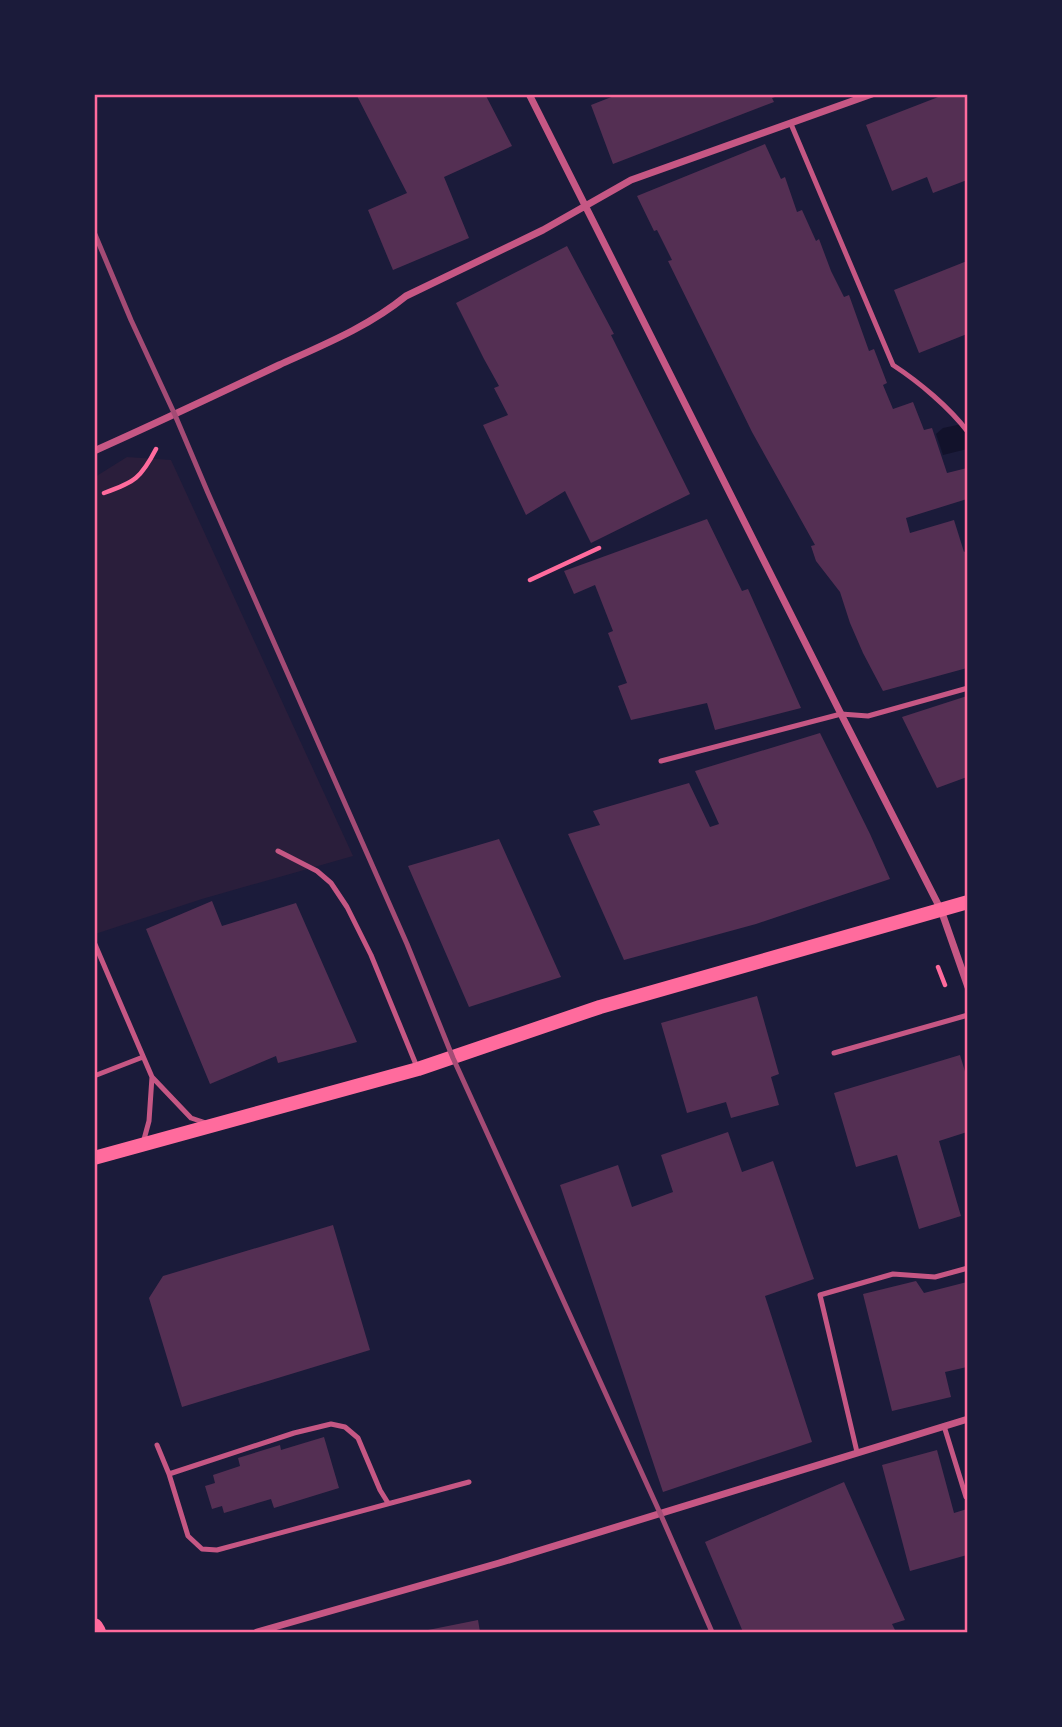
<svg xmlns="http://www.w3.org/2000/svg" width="1062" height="1727" viewBox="0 0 1062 1727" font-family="'IBM Plex Sans',sans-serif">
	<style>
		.green { fill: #2a1e3b }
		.water { fill: #12122b }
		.building { fill: #542f53 }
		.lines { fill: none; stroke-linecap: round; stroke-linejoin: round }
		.path { stroke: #ff6b9d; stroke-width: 4.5 }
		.service { stroke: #c65784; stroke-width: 5 }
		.minor { stroke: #c65784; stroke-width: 7 }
		.secondary { stroke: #ff6b9d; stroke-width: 14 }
		.primary { stroke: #ff6b9d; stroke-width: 18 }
		.rail { stroke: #a44b75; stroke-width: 5 }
		.neatline { fill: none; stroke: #ff6b9d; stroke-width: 2.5 }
	</style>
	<rect width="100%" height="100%" fill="#1b1b3a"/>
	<path class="green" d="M127 457 171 460 353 856 202 899 95 934V477Z"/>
	<path class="water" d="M967 423V449L943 455 936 434 943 428Z"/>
	<path class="building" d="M356 94H485L512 146 444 177 469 238 393 270 368 210 407 193Z
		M619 94H781V95L772 98 774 102 613 164 591 105Z
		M946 94H967V180L933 193 927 177 892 191 866 125Z
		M765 144 781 179 785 177 797 212 802 210 816 241 819 239 831 271 844 297 849 295 869 351 874 349 887 383 883 385 893 409 913 402 924 430 932 428 947 473 967 468V499L906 518 910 533 954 520 964 552 967 550V668L883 691 863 653 850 623 840 592 816 561 811 546 815 545 752 432 668 261 672 260 657 230 654 231 637 196Z
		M567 246 614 334 611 335 690 494 591 543 565 491 526 515 483 425 508 415 494 388 499 386 484 359 456 303Z
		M967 261V334L919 353 894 290Z
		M707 519 742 591 748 589 801 708 715 730 707 703 631 720 618 686 627 683 608 633 613 631 595 585 574 594 564 571Z
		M967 696V777L937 788 902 717Z
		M820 733 870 834 890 879 756 924 624 960 568 834 600 825 593 811 689 783 710 827 719 824 695 771Z
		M499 839 561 977 469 1007 408 866Z
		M212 901 222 926 296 903 357 1042 278 1063 276 1056 210 1084 146 929Z
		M757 996 779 1074 771 1077 779 1105 731 1118 726 1102 687 1113 661 1023Z
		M960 1055 967 1078V1132L939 1141 961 1216 919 1229 897 1155 856 1167 834 1093Z
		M728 1132 742 1172 773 1161 814 1279 765 1296 812 1442 663 1492 560 1185 618 1165 632 1207 673 1192 661 1155Z
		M333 1225 370 1350 182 1407 149 1298 163 1276Z
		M916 1281 924 1293 967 1282V1367L945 1372 951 1397 892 1411 863 1294Z
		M324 1437 339 1488 274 1508 271 1499 224 1513 222 1506 212 1509 205 1486 215 1483 213 1475 240 1466 238 1458 280 1445 281 1450Z
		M937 1450 954 1513 967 1509V1555L910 1571 882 1465Z
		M844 1482 905 1620 892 1624 896 1632H743L705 1542Z
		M478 1620 480 1632H423V1631Z"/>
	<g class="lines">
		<path class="path" d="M104 493C135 482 141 478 156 449
			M530 580 599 548
			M938 967 945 985"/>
		<path class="service" d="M791 124 893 365C919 382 949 407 968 432
			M661 761 841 714 868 716 968 688
			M278 851 317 871 331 883 347 907 371 955 417 1067
			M94 942 152 1077 191 1118 206 1123
			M834 1053 968 1015
			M94 1076 143 1057
			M143 1143 149 1121 152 1077
			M944 1426 966 1497H968
			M157 1445 169 1474 188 1536 202 1549 217 1550 469 1482
			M857 1452 820 1295 893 1274 935 1277 968 1268
			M169 1474 294 1433 331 1424 345 1427 358 1438 380 1490 388 1503"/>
		<path class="minor" d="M529 94 841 714 941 910 968 987
			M94 451C157 423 218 394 279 365 323 345 368 327 406 296L543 230 631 180 872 94
			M257 1632 499 1563 968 1419"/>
		<path class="secondary" d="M94 1158 418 1069 600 1007 968 902"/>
		<path class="primary" d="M94 1627 97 1632"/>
		<path class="rail" d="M94 232 131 320 175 415 208 493 407 944 453 1058 660 1513 712 1632"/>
	</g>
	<rect width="1062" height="1727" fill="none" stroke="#1b1b3a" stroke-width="192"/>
	<rect x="96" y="96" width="870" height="1535" class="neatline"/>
</svg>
